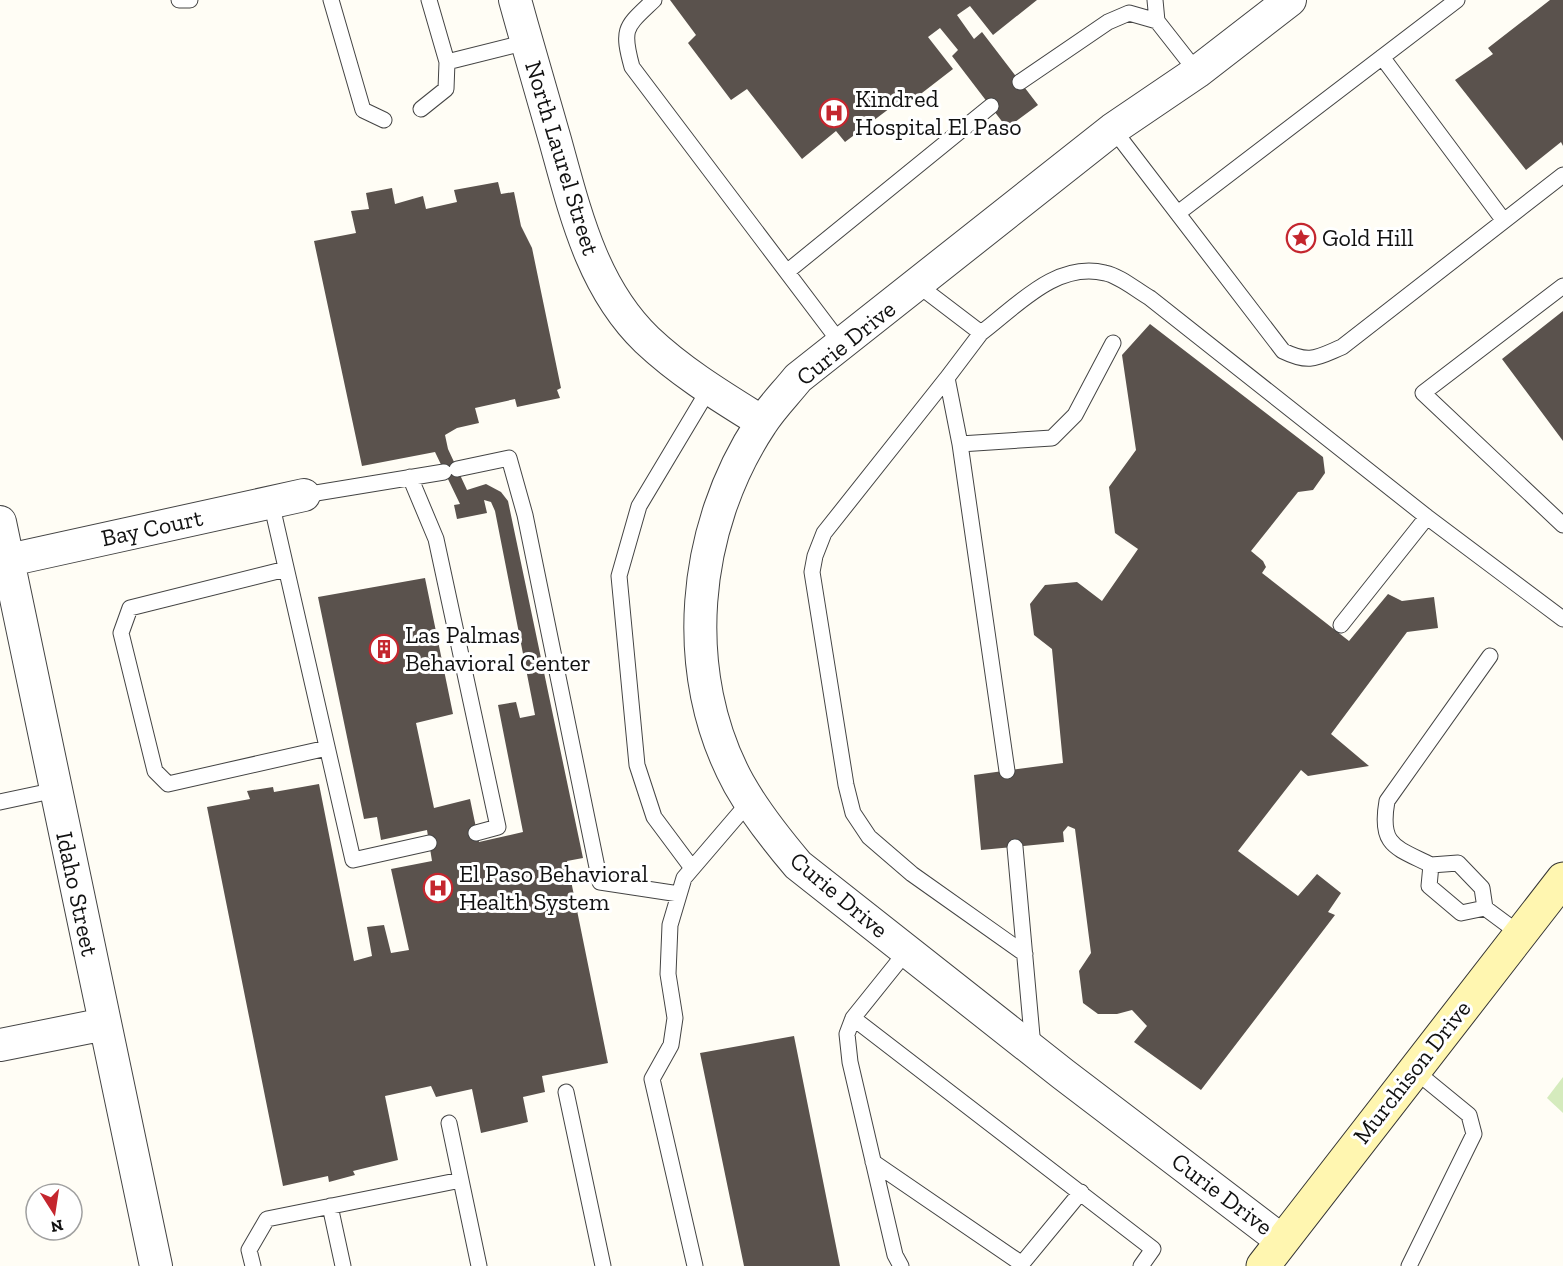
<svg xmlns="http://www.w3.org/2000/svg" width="1563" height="1266" viewBox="0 0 1563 1266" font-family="'Zilla Slab',serif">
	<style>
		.green { fill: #d5ebbd }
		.building { fill: #5a524d }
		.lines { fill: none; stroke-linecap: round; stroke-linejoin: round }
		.lane-casing { stroke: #444; stroke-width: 17 }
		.street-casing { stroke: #444; stroke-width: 34 }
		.secondary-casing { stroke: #333; stroke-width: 35 }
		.lane { stroke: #fff; stroke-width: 15 }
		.street { stroke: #fff; stroke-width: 32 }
		.secondary { stroke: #fff6b0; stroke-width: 33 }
		.labels { text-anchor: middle; stroke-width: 6; stroke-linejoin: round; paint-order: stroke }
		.poi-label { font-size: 24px; fill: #111; stroke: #fff; text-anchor: start }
		.street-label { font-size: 24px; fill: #111; stroke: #fff }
	</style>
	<rect width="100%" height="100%" fill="#fffdf5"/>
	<path class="green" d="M1563 1077V1113L1547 1098Z"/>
	<path class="building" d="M670 0H1037L993 35 970 6 957 15 974 39 982 32 1038 105 1007 128 952 56 958 50 940 28 928 37 953 69 909 103 906 96 845 142 836 131 802 159 747 89 731 100 688 43 696 35Z
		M1550 0H1563V146L1561 142 1526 170 1455 80 1493 54 1488 48Z
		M498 182 501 194 514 192 521 226 532 248 561 388 557 390 560 398 517 407 515 399 475 408 479 423 457 428 445 435 448 449 467 490 486 484 501 492 508 501 583 858 567 861 608 1063 542 1076 545 1092 523 1097 528 1122 481 1133 472 1089 436 1097 431 1086 385 1096 398 1160 353 1171 355 1175 329 1182 328 1176 283 1186 207 807 250 799 247 791 273 787 274 792 319 784 354 961 372 956 367 927 384 925 391 953 409 950 391 869 432 861 427 830 381 840 377 817 364 819 318 597 425 578 453 714 416 723 434 808 470 799 479 842 523 832 498 705 516 702 520 718 535 715 495 511 491 502 484 500 487 513 457 519 454 505 460 504 435 452 362 466 314 241 356 233 351 211 369 209 366 193 392 188 395 204 423 196 426 209 457 202 454 190Z
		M1563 311V441L1502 359Z
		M1150 324 1323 457 1325 473 1313 490 1298 492 1251 551 1263 561 1266 567 1262 573 1349 641 1388 594 1402 601 1434 597 1438 628 1407 632 1331 734 1369 766 1308 776 1301 770 1238 851 1298 896 1317 874 1341 893 1328 912 1335 915 1201 1090 1134 1042 1147 1026 1132 1010 1117 1014H1098L1083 1003 1079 971 1091 953 1075 829 1068 826 1063 832 1064 842 981 850 974 775 1063 763 1052 649 1034 635 1030 604 1045 585 1077 582 1102 601 1138 549 1115 533 1109 487 1136 450 1122 355Z
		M794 1036 840 1266H744L700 1053Z"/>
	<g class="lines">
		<g class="lane-casing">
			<path id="lane" d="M179 0H190
				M331 0 363 110 384 120
				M429 0 447 62
				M654 0C626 27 621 27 632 67L842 345
				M1155 0 1157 21
				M1382 57 1504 221
				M1020 82 1108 22 1129 13 1157 21 1197 72
				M421 109 446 89 447 62 527 42
				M1113 129 1283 351C1310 364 1316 358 1342 347L1563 175
				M1178 213 1457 0
				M788 271 991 106
				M918 285 981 333 947 378 960 444 1007 771
				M1563 286 1423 393 1563 525
				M981 333C1017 306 1056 261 1105 273 1120 276 1136 290 1150 298L1427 517 1563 619
				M947 378 824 533 815 556 812 572 846 785 853 813 869 837 912 874 1025 954
				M960 444 1052 438 1075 415 1113 343
				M457 469 509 458 525 515 600 882 679 894
				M410 477 436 539 498 827 476 833
				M304 495 444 472
				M271 502 353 860 429 843
				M286 569 130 608 121 633 155 771 168 784 327 748
				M1341 625 1427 517
				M0 802 56 790
				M1015 847 1033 1047
				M1431 865C1395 847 1379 846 1387 801L1490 656
				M692 868 654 817 637 765 619 576 639 506 709 389
				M1485 908 1461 913 1429 886 1431 865 1458 863 1482 888 1485 908 1520 934
				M853 1018 1153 1249 1141 1266
				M566 1092 603 1266
				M449 1123 479 1266
				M873 1162 1022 1264
				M330 1206 343 1266
				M253 1266 249 1250 267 1219 461 1180
				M695 1266 652 1079 671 1045 675 1018 668 974 670 925 684 878 750 801
				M901 1266 895 1255 850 1062 847 1034 853 1018 906 952
				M1020 1266 1081 1192
				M1409 1266 1474 1134 1469 1115 1414 1070"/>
		</g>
		<g class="street-casing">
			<path id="street" d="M515 0C528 47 542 94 555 140 575 212 592 287 647 340 682 373 722 397 762 422
				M0 522 156 1266
				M0 562 304 495
				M0 1045 105 1024
				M1281 1240 1063 1074 798 865C776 839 756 814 739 784 678 673 692 528 761 424 771 408 786 393 798 378L1113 129 1197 72 1290 0"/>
		</g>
		<g class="secondary-casing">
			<path id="secondary" d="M1263 1266 1563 879"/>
		</g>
		<use href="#lane" class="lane"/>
		<use href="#street" class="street"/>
		<use href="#secondary" class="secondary"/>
	</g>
	<defs>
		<g id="hospital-ring" transform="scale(1.5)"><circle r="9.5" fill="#fff" stroke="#c4262e" stroke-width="1.5"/><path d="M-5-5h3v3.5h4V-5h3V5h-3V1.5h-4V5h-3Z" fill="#c4262e"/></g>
		<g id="sight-ring" transform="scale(1.5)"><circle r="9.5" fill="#fff" stroke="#c4262e" stroke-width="1.5"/><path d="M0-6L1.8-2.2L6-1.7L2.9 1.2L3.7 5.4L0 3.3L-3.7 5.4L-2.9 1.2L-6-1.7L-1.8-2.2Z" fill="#c4262e"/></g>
		<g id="building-ring" transform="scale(1.5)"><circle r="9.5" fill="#fff" stroke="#c4262e" stroke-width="1.5"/><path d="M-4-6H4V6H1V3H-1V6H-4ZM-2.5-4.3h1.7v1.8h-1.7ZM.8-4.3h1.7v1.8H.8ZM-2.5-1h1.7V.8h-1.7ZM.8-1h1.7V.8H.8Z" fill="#c4262e"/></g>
	</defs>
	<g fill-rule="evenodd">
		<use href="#hospital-ring" x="834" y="113"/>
		<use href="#sight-ring" x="1301" y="238"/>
		<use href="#building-ring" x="384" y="649"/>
		<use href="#hospital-ring" x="438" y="888"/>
	</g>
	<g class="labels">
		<g class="poi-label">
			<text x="855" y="107">Kindred<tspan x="855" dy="28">Hospital El Paso</tspan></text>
			<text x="1322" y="246">Gold Hill</text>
			<text x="405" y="643">Las Palmas<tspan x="405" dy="28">Behavioral Center</tspan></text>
			<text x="459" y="882">El Paso Behavioral<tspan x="459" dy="28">Health System</tspan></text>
		</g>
		<g class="street-label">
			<text transform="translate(562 158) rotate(73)" y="8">North Laurel Street</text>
			<text transform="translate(846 343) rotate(-39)" y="8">Curie Drive</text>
			<text transform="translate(152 528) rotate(-12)" y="8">Bay Court</text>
			<text transform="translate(77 894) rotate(78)" y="8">Idaho Street</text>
			<text transform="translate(839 895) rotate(40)" y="8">Curie Drive</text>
			<text transform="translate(1412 1072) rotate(-52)" y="8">Murchison Drive</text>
			<text transform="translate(1222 1194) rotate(37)" y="8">Curie Drive</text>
		</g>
	</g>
	<g transform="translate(54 1212) rotate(168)"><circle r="28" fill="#ffffff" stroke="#a0a0a0" stroke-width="1.5"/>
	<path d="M0-4.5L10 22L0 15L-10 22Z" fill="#c4262e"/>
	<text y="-9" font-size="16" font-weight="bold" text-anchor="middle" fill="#111111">N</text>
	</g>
</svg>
